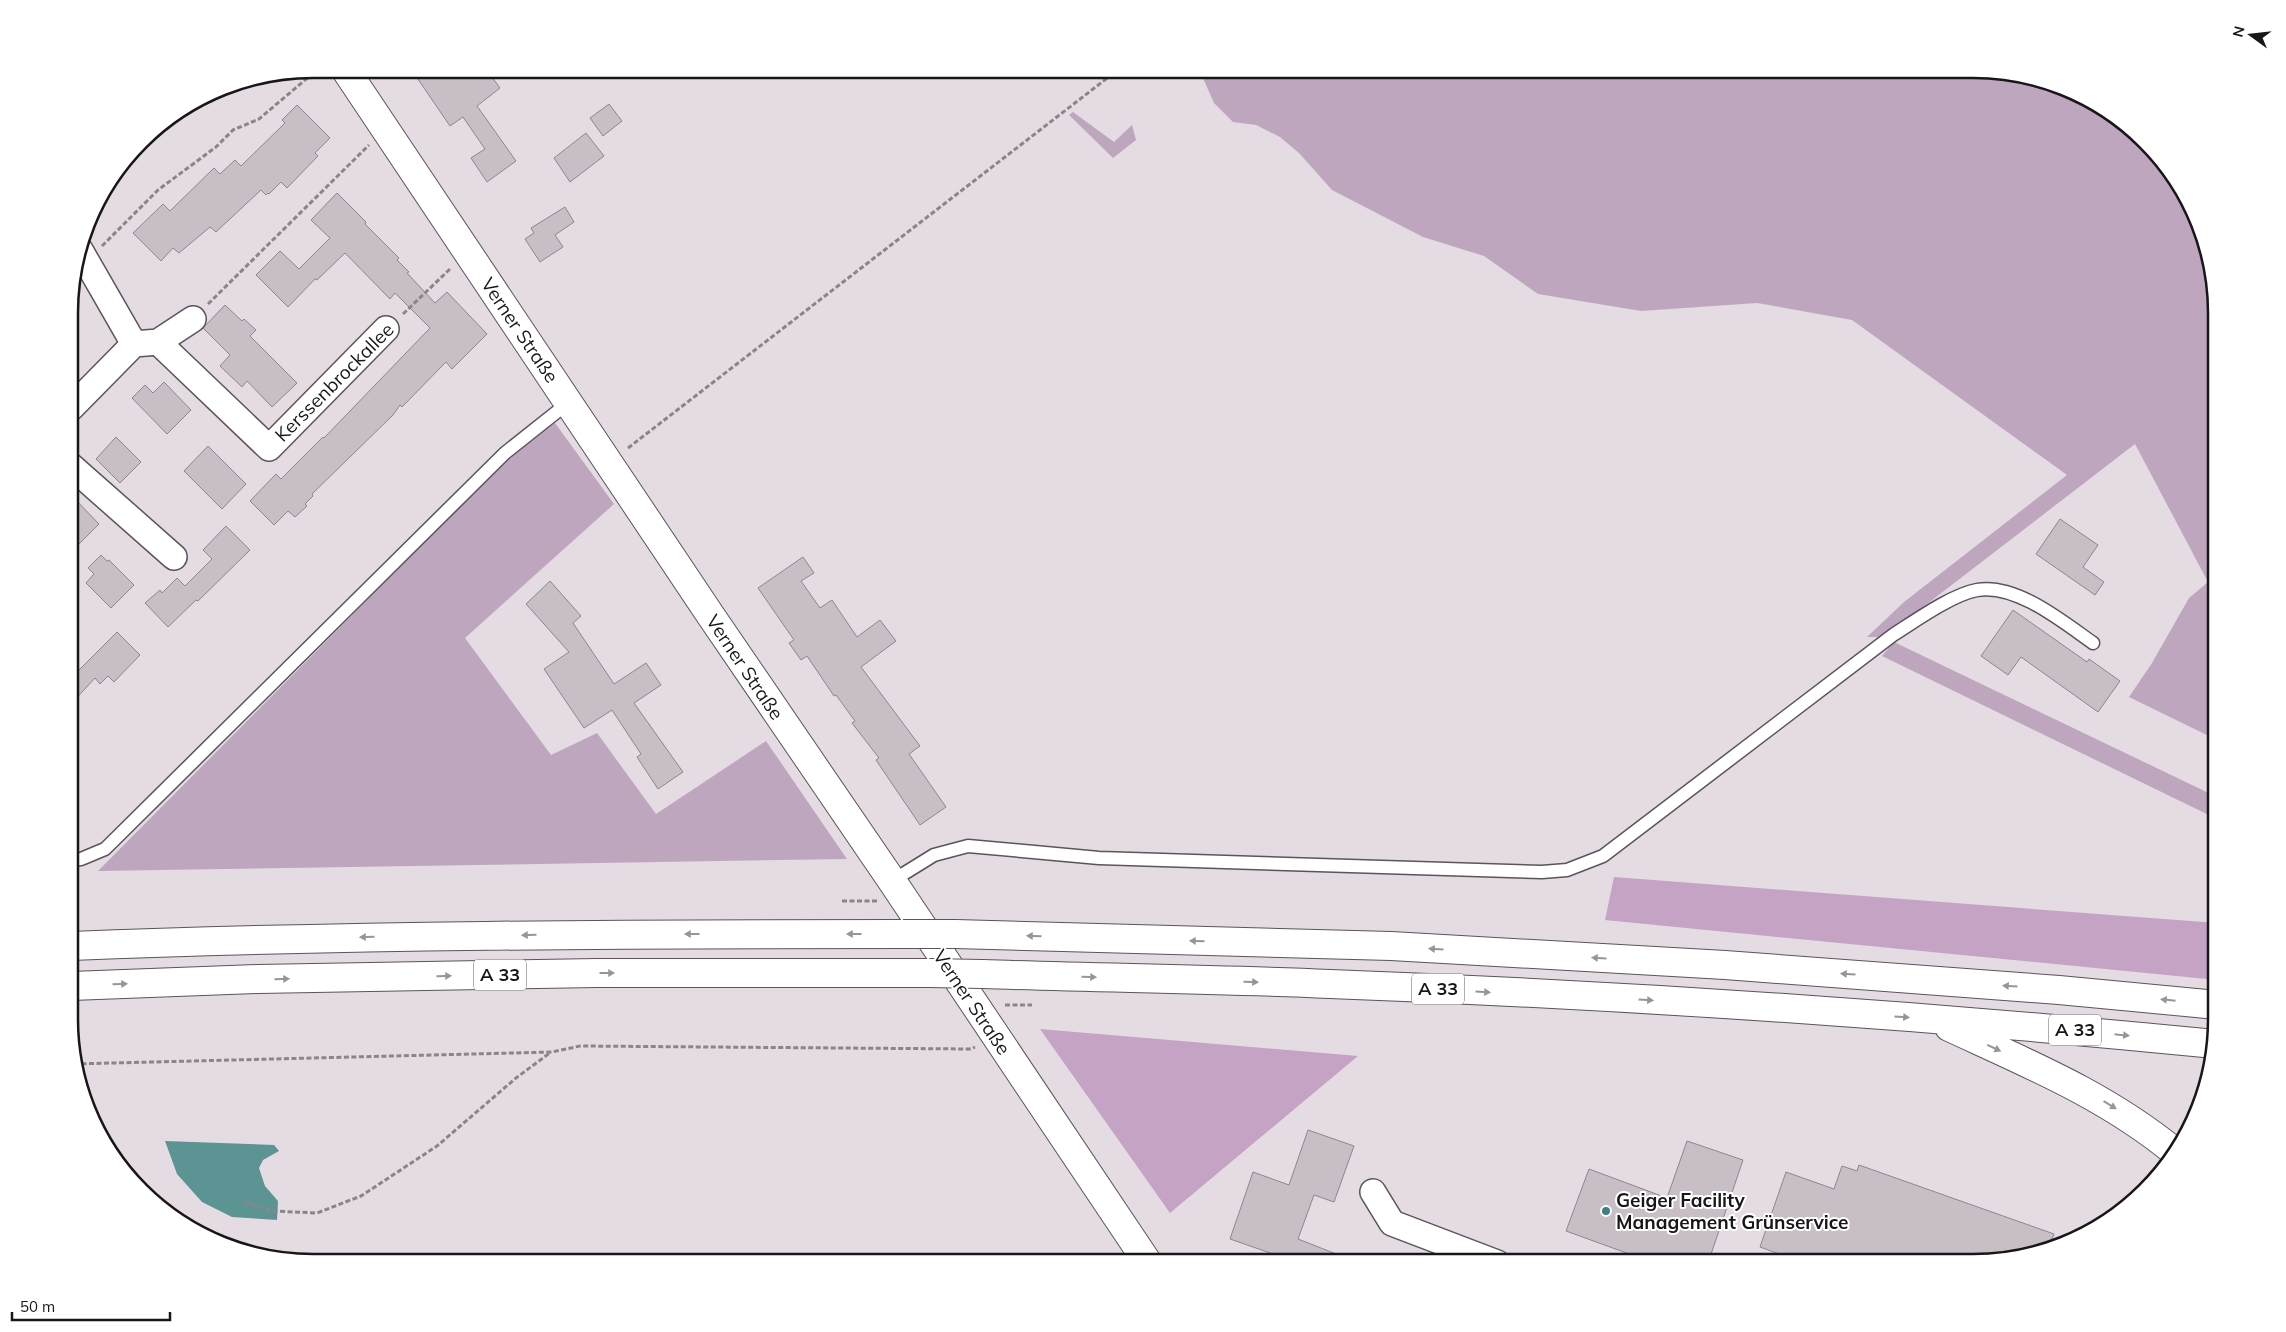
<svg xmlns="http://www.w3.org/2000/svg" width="2286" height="1332" viewBox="0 0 2286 1332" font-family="Mulish,sans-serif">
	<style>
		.green { fill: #bea7be }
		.forest { fill: #c5a3c4 }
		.water { fill: #5c9493 }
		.building { fill: #c7bec6; stroke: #8e868e }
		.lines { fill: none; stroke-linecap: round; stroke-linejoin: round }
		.lane-casing { stroke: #5b545b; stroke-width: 15 }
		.street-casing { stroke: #5b545b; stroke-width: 28 }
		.secondary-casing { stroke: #5b545b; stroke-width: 30 }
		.highway-casing { stroke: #5b545b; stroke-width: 30 }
		.path { stroke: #8a858a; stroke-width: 3; stroke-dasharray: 5 2.5; stroke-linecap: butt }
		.lane { stroke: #fff; stroke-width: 12 }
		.street { stroke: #fff; stroke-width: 25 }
		.secondary { stroke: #fff; stroke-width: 28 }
		.highway { stroke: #fff; stroke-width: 28 }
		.highway-bridge-casing { stroke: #5b545b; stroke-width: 30; stroke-linecap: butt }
		.highway-bridge { stroke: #fff; stroke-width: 28 }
		.oneway { fill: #979697 }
		.poi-dot { fill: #3a8381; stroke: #fff; stroke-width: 2 }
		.labels { text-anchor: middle; stroke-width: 4; stroke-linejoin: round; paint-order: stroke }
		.shield { fill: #fff; stroke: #5d5c5d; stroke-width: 1 }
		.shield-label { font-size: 18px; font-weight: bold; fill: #181618 }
		.street-label { font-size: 19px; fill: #181618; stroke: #fff }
		.poi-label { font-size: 19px; font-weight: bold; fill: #181618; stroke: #fff; text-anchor: start }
		.rim { fill: none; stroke: #181618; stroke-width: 2.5 }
	</style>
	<rect width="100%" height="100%" fill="#e4dbe3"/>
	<path class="green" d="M1199 69H1973C1994 71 2018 71 2038 78 2118 102 2173 156 2204 233 2211 252 2213 276 2217 297V740L2129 697 2152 663 2189 598 2208 582 2135 444 1884 637H1867L1904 602 2067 475 1852 320 1757 303 1641 311 1538 294 1484 256 1423 237 1332 190 1299 153 1280 137 1256 125 1233 122 1214 103Z
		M1073 112 1114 142 1132 125 1136 140 1113 158 1069 115Z
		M555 423 614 504 465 638 551 755 597 733 656 814 766 741 847 859 98 871 524 442Z
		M1894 642 2217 797V819L1882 656Z"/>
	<path class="forest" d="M1614 877 2217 923V980L1605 920Z
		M1040 1029 1358 1056 1170 1213Z"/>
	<path class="water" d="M165 1141 274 1145 279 1151 263 1160 259 1168 265 1186 278 1201 277 1220 232 1217 202 1202 177 1174Z"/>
	<path class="building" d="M411 69H486L500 88 477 106 516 161 487 182 471 158 485 149 463 117 450 126Z
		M609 104 622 121 603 136 590 118Z
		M297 105 330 138 315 153 318 156 287 188 281 182 269 194 268 193 266 195 261 190 216 232 210 227 179 253 173 248 161 261 133 233 163 204 170 211 214 168 220 174 235 160 241 166 285 123 282 120Z
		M586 133 604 156 570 182 554 158Z
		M337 193 366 222 365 224 399 258 397 260 409 272 407 273 435 303 447 292 487 334 452 369 446 362 402 407 400 405 393 415 312 494 313 496 305 504 307 506 295 517 288 511 274 525 250 501 276 474 281 479 323 437 324 438 430 328 395 293 390 299 345 253 317 280 315 279 288 307 256 275 280 251 299 269 330 238 311 220Z
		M565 207 574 222 555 235 563 247 540 262 525 239 534 233 531 228Z
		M225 305 242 321 244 319 256 330 250 336 297 383 272 407 247 381 242 387 220 366 230 355 203 328Z
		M164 382 191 410 167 434 132 398 145 385 153 393Z
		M116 437 141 462 120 483 96 459Z
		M208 446 246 484 222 509 184 471Z
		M71 495 99 524 71 552Z
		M2060 519 2098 545 2083 567 2104 582 2095 595 2036 554Z
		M226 526 250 550 198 601 196 600 168 627 145 603 160 590 162 593 177 578 185 586 212 559 203 550Z
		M101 555 107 561 109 560 134 585 111 608 86 583 94 574 88 568Z
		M803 557 814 573 801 581 820 608 832 600 857 637 880 620 896 641 861 667 920 746 909 754 946 807 920 825 876 760 879 758 852 723 855 721 836 695 834 696 807 656 801 660 789 643 794 640 758 588Z
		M550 581 581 616 573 623 614 684 646 663 661 685 634 703 683 772 658 789 637 757 641 754 612 710 584 728 544 669 569 652 526 604Z
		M2013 610 2087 662 2089 659 2120 681 2098 712 2021 657 2008 675 1981 656Z
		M117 632 140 655 114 682 108 676 100 684 95 678 71 704V678Z
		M1308 1130 1354 1146 1334 1202 1314 1195 1298 1239 1354 1261V1263H1299L1230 1239 1253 1172 1289 1185Z
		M1687 1141 1743 1160 1708 1263H1654L1566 1231 1589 1169 1667 1198Z
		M1859 1165 2054 1234 2047 1251 1989 1263H1804L1760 1247 1786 1172 1834 1189 1842 1166 1857 1171Z"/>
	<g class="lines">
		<g class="lane-casing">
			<path id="lane" d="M71 860 81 859 105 849 505 453 568 403
				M892 881 934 855 968 846 1099 858 1542 872 1567 870 1603 856 1893 635C1915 621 1951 595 1977 590 2016 583 2063 622 2093 643"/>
		</g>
		<g class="street-casing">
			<path id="street" d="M80 250 134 344
				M158 342 193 319
				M71 408 134 344 158 342 269 448 386 329
				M71 466 174 557
				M1373 1192 1392 1223 1497 1263"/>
		</g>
		<g class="secondary-casing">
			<path id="secondary" d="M345 69 709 613 892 881 1148 1263"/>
		</g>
		<g class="highway-casing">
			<path id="highway" d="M955 934 1391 946 1725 965 2059 990 2217 1005
				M71 946C348 935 625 934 903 934
				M982 974C1098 978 1214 979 1330 984 1625 995 1921 1015 2215 1044
				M71 986 258 979 597 973H929
				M1949 1027C2029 1064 2107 1096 2176 1153"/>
		</g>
		<path class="path" d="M102 246 158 190 216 147 233 130 259 119 318 69
			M208 304 369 145
			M403 314 451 268
			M628 448 1119 69
			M842 901H877
			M1005 1005H1032
			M74 1064 552 1052 580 1046 971 1049 975 1047
			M244 1202 272 1211 317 1213 361 1196 437 1146 516 1078 551 1052"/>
		<use href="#lane" class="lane"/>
		<use href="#street" class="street"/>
		<use href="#secondary" class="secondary"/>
		<use href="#highway" class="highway"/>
		<g class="highway-bridge-casing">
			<path id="highway-bridge" d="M903 934H955
				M929 973 982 974"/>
		</g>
		<use href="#highway-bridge" class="highway-bridge"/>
	</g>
	<defs><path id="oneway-solid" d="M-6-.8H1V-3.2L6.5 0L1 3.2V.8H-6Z" transform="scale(1.25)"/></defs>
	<g class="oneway">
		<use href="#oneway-solid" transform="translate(692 934) rotate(-180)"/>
		<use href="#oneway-solid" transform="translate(854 934) rotate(180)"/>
		<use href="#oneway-solid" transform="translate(529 935) rotate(179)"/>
		<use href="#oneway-solid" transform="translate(1034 936) rotate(-179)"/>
		<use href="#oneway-solid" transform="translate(367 937) rotate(179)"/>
		<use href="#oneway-solid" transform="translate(1197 941) rotate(-179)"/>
		<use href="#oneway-solid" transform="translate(1436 949) rotate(-177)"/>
		<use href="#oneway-solid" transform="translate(1599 958) rotate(-177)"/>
		<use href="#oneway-solid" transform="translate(607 973)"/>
		<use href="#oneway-solid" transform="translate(1848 974) rotate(-176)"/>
		<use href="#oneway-solid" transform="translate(444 976) rotate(-1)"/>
		<use href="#oneway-solid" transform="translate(1089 977) rotate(2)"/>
		<use href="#oneway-solid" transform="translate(282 979) rotate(-1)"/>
		<use href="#oneway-solid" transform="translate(1251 982) rotate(2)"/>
		<use href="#oneway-solid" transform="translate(120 984) rotate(-2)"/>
		<use href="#oneway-solid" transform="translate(2010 986) rotate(-176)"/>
		<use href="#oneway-solid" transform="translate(1483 992) rotate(3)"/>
		<use href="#oneway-solid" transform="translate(1646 1000) rotate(3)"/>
		<use href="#oneway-solid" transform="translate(2168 1000) rotate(-174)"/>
		<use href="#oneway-solid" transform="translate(1902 1017) rotate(4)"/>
		<use href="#oneway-solid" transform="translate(2122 1035) rotate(6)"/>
		<use href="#oneway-solid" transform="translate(1994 1048) rotate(25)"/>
		<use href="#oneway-solid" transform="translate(2110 1105) rotate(31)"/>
	</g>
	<circle class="poi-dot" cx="1606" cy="1211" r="5"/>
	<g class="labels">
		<g class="shield">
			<rect x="474" y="959.5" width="52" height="31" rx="4"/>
			<rect x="1412" y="973.5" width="52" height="31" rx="4"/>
			<rect x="2049" y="1014.5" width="52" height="31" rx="4"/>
		</g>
		<g class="shield-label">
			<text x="500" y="981">A 33</text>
			<text x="1438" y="995">A 33</text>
			<text x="2075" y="1036">A 33</text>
		</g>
		<g class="street-label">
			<text transform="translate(520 330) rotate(56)" y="7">Verner Straße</text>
			<text transform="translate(334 382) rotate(-45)" y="7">Kerssenbrockallee</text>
			<text transform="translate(745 667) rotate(56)" y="7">Verner Straße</text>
			<text transform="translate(972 1002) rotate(56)" y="7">Verner Straße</text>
		</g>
		<g class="poi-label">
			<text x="1616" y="1207">Geiger Facility<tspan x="1616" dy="22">Management Grünservice</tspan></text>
		</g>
	</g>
	<path d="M0 0H2286V1332H0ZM313 78H1973A235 235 0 0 1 2208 313V1019A235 235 0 0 1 1973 1254H313A235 235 0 0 1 78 1019V313A235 235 0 0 1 313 78Z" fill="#fff" fill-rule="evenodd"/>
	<path class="rim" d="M313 78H1973A235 235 0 0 1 2208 313V1019A235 235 0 0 1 1973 1254H313A235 235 0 0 1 78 1019V313A235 235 0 0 1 313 78Z"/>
	<g transform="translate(2251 35) rotate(285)" stroke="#ffffff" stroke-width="4" paint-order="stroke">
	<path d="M0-4L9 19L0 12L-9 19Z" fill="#181618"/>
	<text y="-8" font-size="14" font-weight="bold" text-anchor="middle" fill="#181618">N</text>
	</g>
	<path d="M12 1312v8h158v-8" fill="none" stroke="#181618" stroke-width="2.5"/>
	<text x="20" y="1312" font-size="15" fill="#181618" stroke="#ffffff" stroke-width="4" paint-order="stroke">50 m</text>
</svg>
